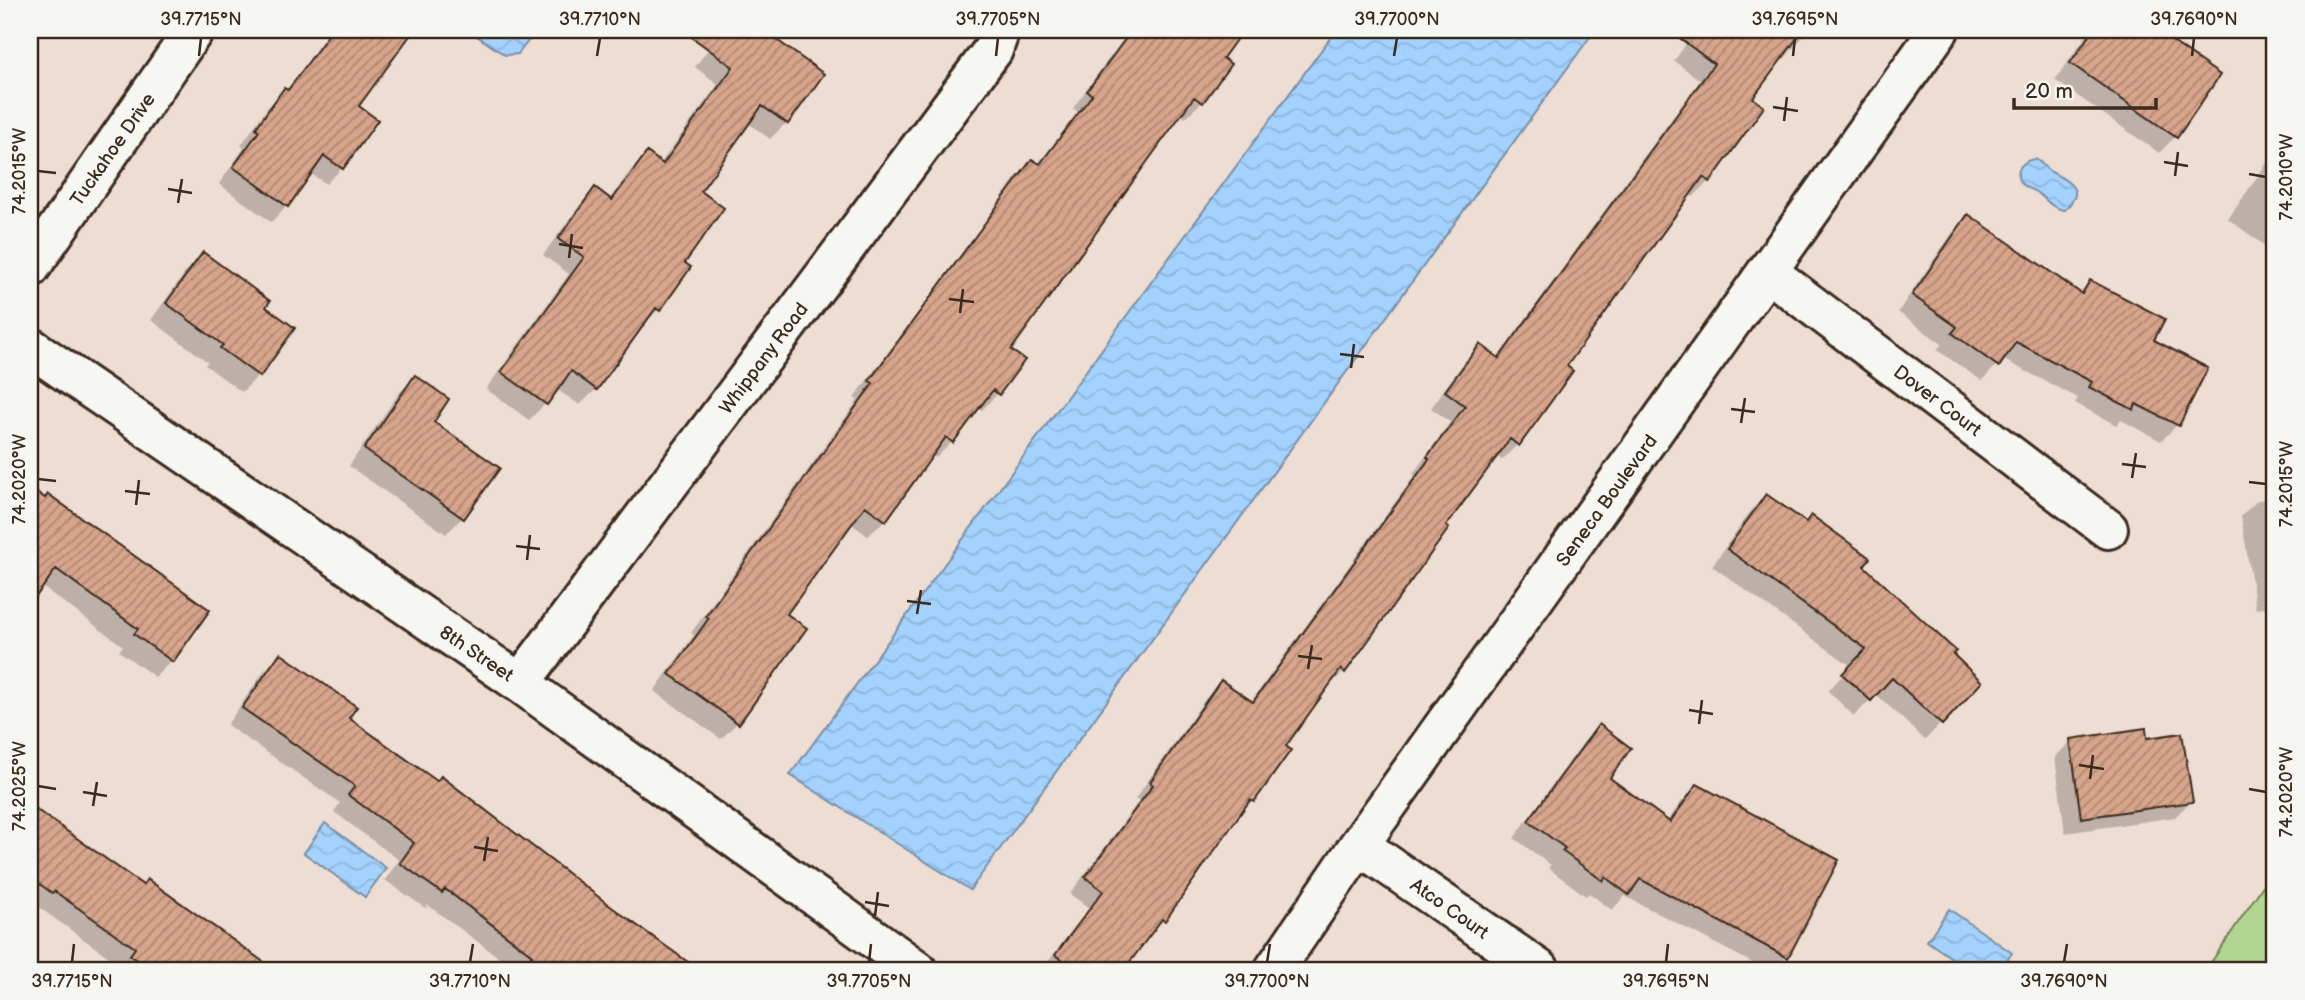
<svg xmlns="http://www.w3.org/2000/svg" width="2305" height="1000" viewBox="0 0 2305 1000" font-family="'Balsamiq Sans',sans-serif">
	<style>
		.garden { fill: #b0d692; stroke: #768058; stroke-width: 2 }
		.water { fill: url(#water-waves); stroke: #798fa5; stroke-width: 2 }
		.shadow { fill: #0003 }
		.building { fill: url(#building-hatch); stroke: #3b2a1e; stroke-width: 2 }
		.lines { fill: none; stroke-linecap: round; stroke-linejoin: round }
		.minor-casing { stroke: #3b2a1e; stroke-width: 44 }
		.minor { stroke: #f6f6f2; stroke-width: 38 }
		.ticks { fill: none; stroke: #3b2a1e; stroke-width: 2.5 }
		.labels { text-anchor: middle; stroke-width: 7; stroke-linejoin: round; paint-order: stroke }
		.street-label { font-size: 19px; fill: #3b2a1e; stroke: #f6f6f2 }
		.neatline { fill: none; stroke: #3b2a1e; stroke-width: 2.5 }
		.ticks-label { font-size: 18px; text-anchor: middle; fill: #3b2a1e }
	</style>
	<defs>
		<pattern id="water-waves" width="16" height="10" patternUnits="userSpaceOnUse" patternTransform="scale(1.75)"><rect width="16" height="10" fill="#a3d2ff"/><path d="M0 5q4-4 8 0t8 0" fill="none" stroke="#8db4da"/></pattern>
		<pattern id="building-hatch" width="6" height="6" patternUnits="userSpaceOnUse" patternTransform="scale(1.75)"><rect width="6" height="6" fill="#d7a48c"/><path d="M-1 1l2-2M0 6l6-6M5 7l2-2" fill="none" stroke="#b08672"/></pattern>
	</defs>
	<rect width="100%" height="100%" fill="#edddd3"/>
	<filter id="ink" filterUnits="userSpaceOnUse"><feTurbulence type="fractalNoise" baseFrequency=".0143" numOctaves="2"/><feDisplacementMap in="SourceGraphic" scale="14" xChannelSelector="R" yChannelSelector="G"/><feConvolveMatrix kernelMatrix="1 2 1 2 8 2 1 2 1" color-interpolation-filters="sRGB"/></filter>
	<g filter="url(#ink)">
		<path class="garden" d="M2275 868V970H2206Z"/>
		<path class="water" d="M468 30H527L529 40 518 54 505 55Z
			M1336 30H1595L970 890 790 775Z
			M2035 159C2042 162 2043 166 2048 170 2055 175 2077 183 2075 195 2074 200 2068 206 2065 210 2051 209 2047 199 2036 192 2031 189 2025 188 2021 183 2012 171 2024 160 2035 159Z
			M325 823 386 868 365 897 304 853Z
			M1949 909 2012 953 2001 970H1969L1927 941Z"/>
		<path class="shadow" d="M330 30H412L357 107 342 168 326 184 310 173 287 206 271 222 219 184 244 148 241 145 268 107 290 86Z
			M722 30H760L822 75 786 123 770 139 748 123 698 191 683 263 689 267 658 310 642 326 596 389 580 405 556 389 545 404 529 420 486 389 569 274 543 255 579 206 595 189 609 200 631 170 647 154 660 164 718 84 695 67Z
			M1123 30 1240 31 1220 58 1229 65 1202 102 1185 118 1180 114 1008 350 998 393 982 410 978 407 952 442 936 458 931 455 885 520 868 536 850 523 784 614 805 629 737 723 721 739 654 691 694 635 691 633 858 400 854 398 993 212 992 211 1016 177 1033 161 1037 165 1078 112 1073 108 1125 37 1121 33Z
			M1696 30H1809L1784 59 1781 57 1751 99 1709 181 1693 197 1689 194 1565 366 1518 444 1502 460 1496 456 1443 526 1344 672 1328 687 1327 686 1283 746 1252 801 1237 817 1164 920 1147 935 1121 970H1042L1089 908 1070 894 1139 801 1135 799 1206 698 1222 683 1250 703 1415 475 1413 474 1450 422 1431 408 1464 362 1480 346 1497 358 1700 80 1674 61Z
			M2090 30H2136L2153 41 2176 136 2159 153 2055 80Z
			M2275 151V253L2228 219Z
			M1969 216 2078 294 2090 282 2152 341 2206 368 2177 425 2161 441 2121 420 2116 425 2075 403 2078 398 2002 359 1982 381 1937 350 1942 344 1898 312 1953 232Z
			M203 254 263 307 258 376 242 392 205 365 208 362 151 320 187 270Z
			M416 377 432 422 497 468 462 518 446 534 349 466 399 393Z
			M30 489 208 611 171 661 155 677 119 651 123 646 41 586 30 600Z
			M1766 496 1862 566 1980 682 1925 740 1876 694 1854 716 1828 691 1851 666 1712 566 1750 512Z
			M2275 497V606L2256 609 2241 516 2258 500Z
			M280 655 347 718 696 970H516L428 905 425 908 385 880 399 860 334 812 340 803 227 725 264 671Z
			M1599 727 1607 778 1667 822 1681 802 1698 786 1787 957 1773 970H1766L1625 896 1612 910 1589 893 1586 896 1548 868 1551 865 1514 838 1583 743Z
			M2146 740 2191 801 2175 817 2065 833 2055 757 2071 741Z
			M30 807 142 887 244 951 231 970H116L120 965 37 906 35 908 30 905Z"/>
		<path class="building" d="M332 30H414L359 106 378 120 343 169 324 156 288 207 233 167 259 131 256 128 284 88 288 90Z
			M682 30H763L824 74 788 124 762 106 701 191 724 208 685 263 691 267 660 311 656 308 597 390 571 371 547 405 501 372 584 257 558 239 595 187 612 200 647 152 663 164 733 67Z
			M1132 30H1243L1223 58 1231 64 1203 103 1194 97 1011 350 1025 360 999 395 993 390 953 443 946 437 886 521 865 506 787 614 807 628 739 724 669 674 709 618 706 616 873 383 869 381 1032 159 1040 164 1092 95 1087 91Z
			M1669 30H1803L1753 98 1764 107 1710 182 1703 177 1567 366 1573 371 1519 446 1510 439 1446 526 1449 528 1345 673 1341 669 1286 746 1291 750 1254 802 1250 800 1165 921 1162 919 1124 970H1076L1055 955 1103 891 1085 877 1153 785 1150 782 1221 680 1253 702 1429 459 1427 457 1465 406 1445 391 1480 344 1499 358 1714 64Z
			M2093 30H2156L2220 75 2177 138 2070 63Z
			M1968 214 2082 294 2090 280 2165 319 2154 340 2208 368 2179 426 2136 404 2134 410 2089 387 2092 382 2016 342 1999 367 1952 333 1957 327 1912 295Z
			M203 252 270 301 266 307 295 328 260 377 220 348 223 345 166 303Z
			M415 375 449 399 434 422 500 468 464 519 364 449Z
			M30 487 45 498 48 494 210 610 173 662 134 634 138 629 56 569 30 605Z
			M1766 494 1806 522 1811 515 1870 558 1864 566 1956 651 1953 654 1982 682 1942 725 1892 678 1871 701 1842 674 1866 649 1727 549Z
			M280 653 357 707 349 718 437 781 441 776 613 908 699 970H519L532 955 445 889 442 893 400 863 414 843 348 795 355 786 242 708Z
			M1599 724 1631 748 1610 778 1670 822 1697 784 1839 860 1788 958 1640 879 1629 895 1605 877 1603 881 1562 851 1565 848 1528 821Z
			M2146 728 2147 738 2182 733 2193 802 2081 818 2070 739Z
			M30 805 143 885 147 879 275 970H152L130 955 135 948 54 891 52 893 30 877Z"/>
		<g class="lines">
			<g class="minor-casing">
				<path id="minor" d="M30 268 194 30
					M1768 272 2108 529
					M30 347 520 683 917 970
					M520 683 993 50 1000 30
					M1359 845 1540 970
					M1274 970 1359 845 1939 30"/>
			</g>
			<use href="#minor" class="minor"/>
		</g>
	</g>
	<path class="ticks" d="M199 56 201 38M597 56 600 38M996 56 998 38M1394 56 1397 38M1793 56 1795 38M2192 56 2194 38M1773 107 1798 111M1784 121 1787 97M2164 162 2188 166M38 171 56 173M2249 174 2266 177M2175 176 2178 152M168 189 192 193M178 203 182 179M559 244 583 248M569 258 572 234M949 299 974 302M960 313 963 289M1340 354 1364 357M1351 368 1354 344M1731 409 1755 412M1741 423 1745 398M2122 464 2146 467M2132 478 2136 453M38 479 56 481M2249 482 2266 484M125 491 150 494M136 505 139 480M516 546 540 549M527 560 530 535M907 601 931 604M917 614 921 590M1298 656 1322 659M1308 669 1312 645M1689 710 1713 714M1699 724 1702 700M2079 765 2104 769M2090 779 2093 755M38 786 56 789M2249 789 2266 792M83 792 107 796M93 806 97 782M474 847 498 851M484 861 488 837M865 902 889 906M875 916 878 892M72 962 74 944M470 962 473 944M869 962 871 944M1267 962 1270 944M1666 962 1668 944M2064 962 2067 944"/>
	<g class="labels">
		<g class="street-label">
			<text transform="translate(112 149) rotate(-55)" y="7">Tuckahoe Drive</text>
			<text transform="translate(763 358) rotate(-53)" y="7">Whippany Road</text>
			<text transform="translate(1938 400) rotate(37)" y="7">Dover Court</text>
			<text transform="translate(1606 500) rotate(-54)" y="7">Seneca Boulevard</text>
			<text transform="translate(477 653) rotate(34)" y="7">8th Street</text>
			<text transform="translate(1450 908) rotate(35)" y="7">Atco Court</text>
		</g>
	</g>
	<rect width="2305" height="1000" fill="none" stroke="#f6f6f2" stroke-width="77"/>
	<path d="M2014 98v10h142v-10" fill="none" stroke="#3b2a1e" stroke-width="3.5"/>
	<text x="2025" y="98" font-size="21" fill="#3b2a1e" stroke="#f6f6f2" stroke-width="5" paint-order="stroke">20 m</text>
	<rect x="38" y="38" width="2228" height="924" class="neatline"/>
	<g class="ticks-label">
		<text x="201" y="25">39.7715°N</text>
		<text x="600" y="25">39.7710°N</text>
		<text x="998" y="25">39.7705°N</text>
		<text x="1397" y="25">39.7700°N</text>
		<text x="1795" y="25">39.7695°N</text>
		<text x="2194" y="25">39.7690°N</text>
		<text transform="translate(19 171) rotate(-90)" y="6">74.2015°W</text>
		<text transform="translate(2286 177) rotate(-90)" y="6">74.2010°W</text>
		<text transform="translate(19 479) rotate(-90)" y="6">74.2020°W</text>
		<text transform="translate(2286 484) rotate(-90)" y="6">74.2015°W</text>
		<text transform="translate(19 786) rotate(-90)" y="6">74.2025°W</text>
		<text transform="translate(2286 792) rotate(-90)" y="6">74.2020°W</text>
		<text x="72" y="987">39.7715°N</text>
		<text x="470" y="987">39.7710°N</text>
		<text x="869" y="987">39.7705°N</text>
		<text x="1267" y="987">39.7700°N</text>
		<text x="1666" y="987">39.7695°N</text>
		<text x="2064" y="987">39.7690°N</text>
	</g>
</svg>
